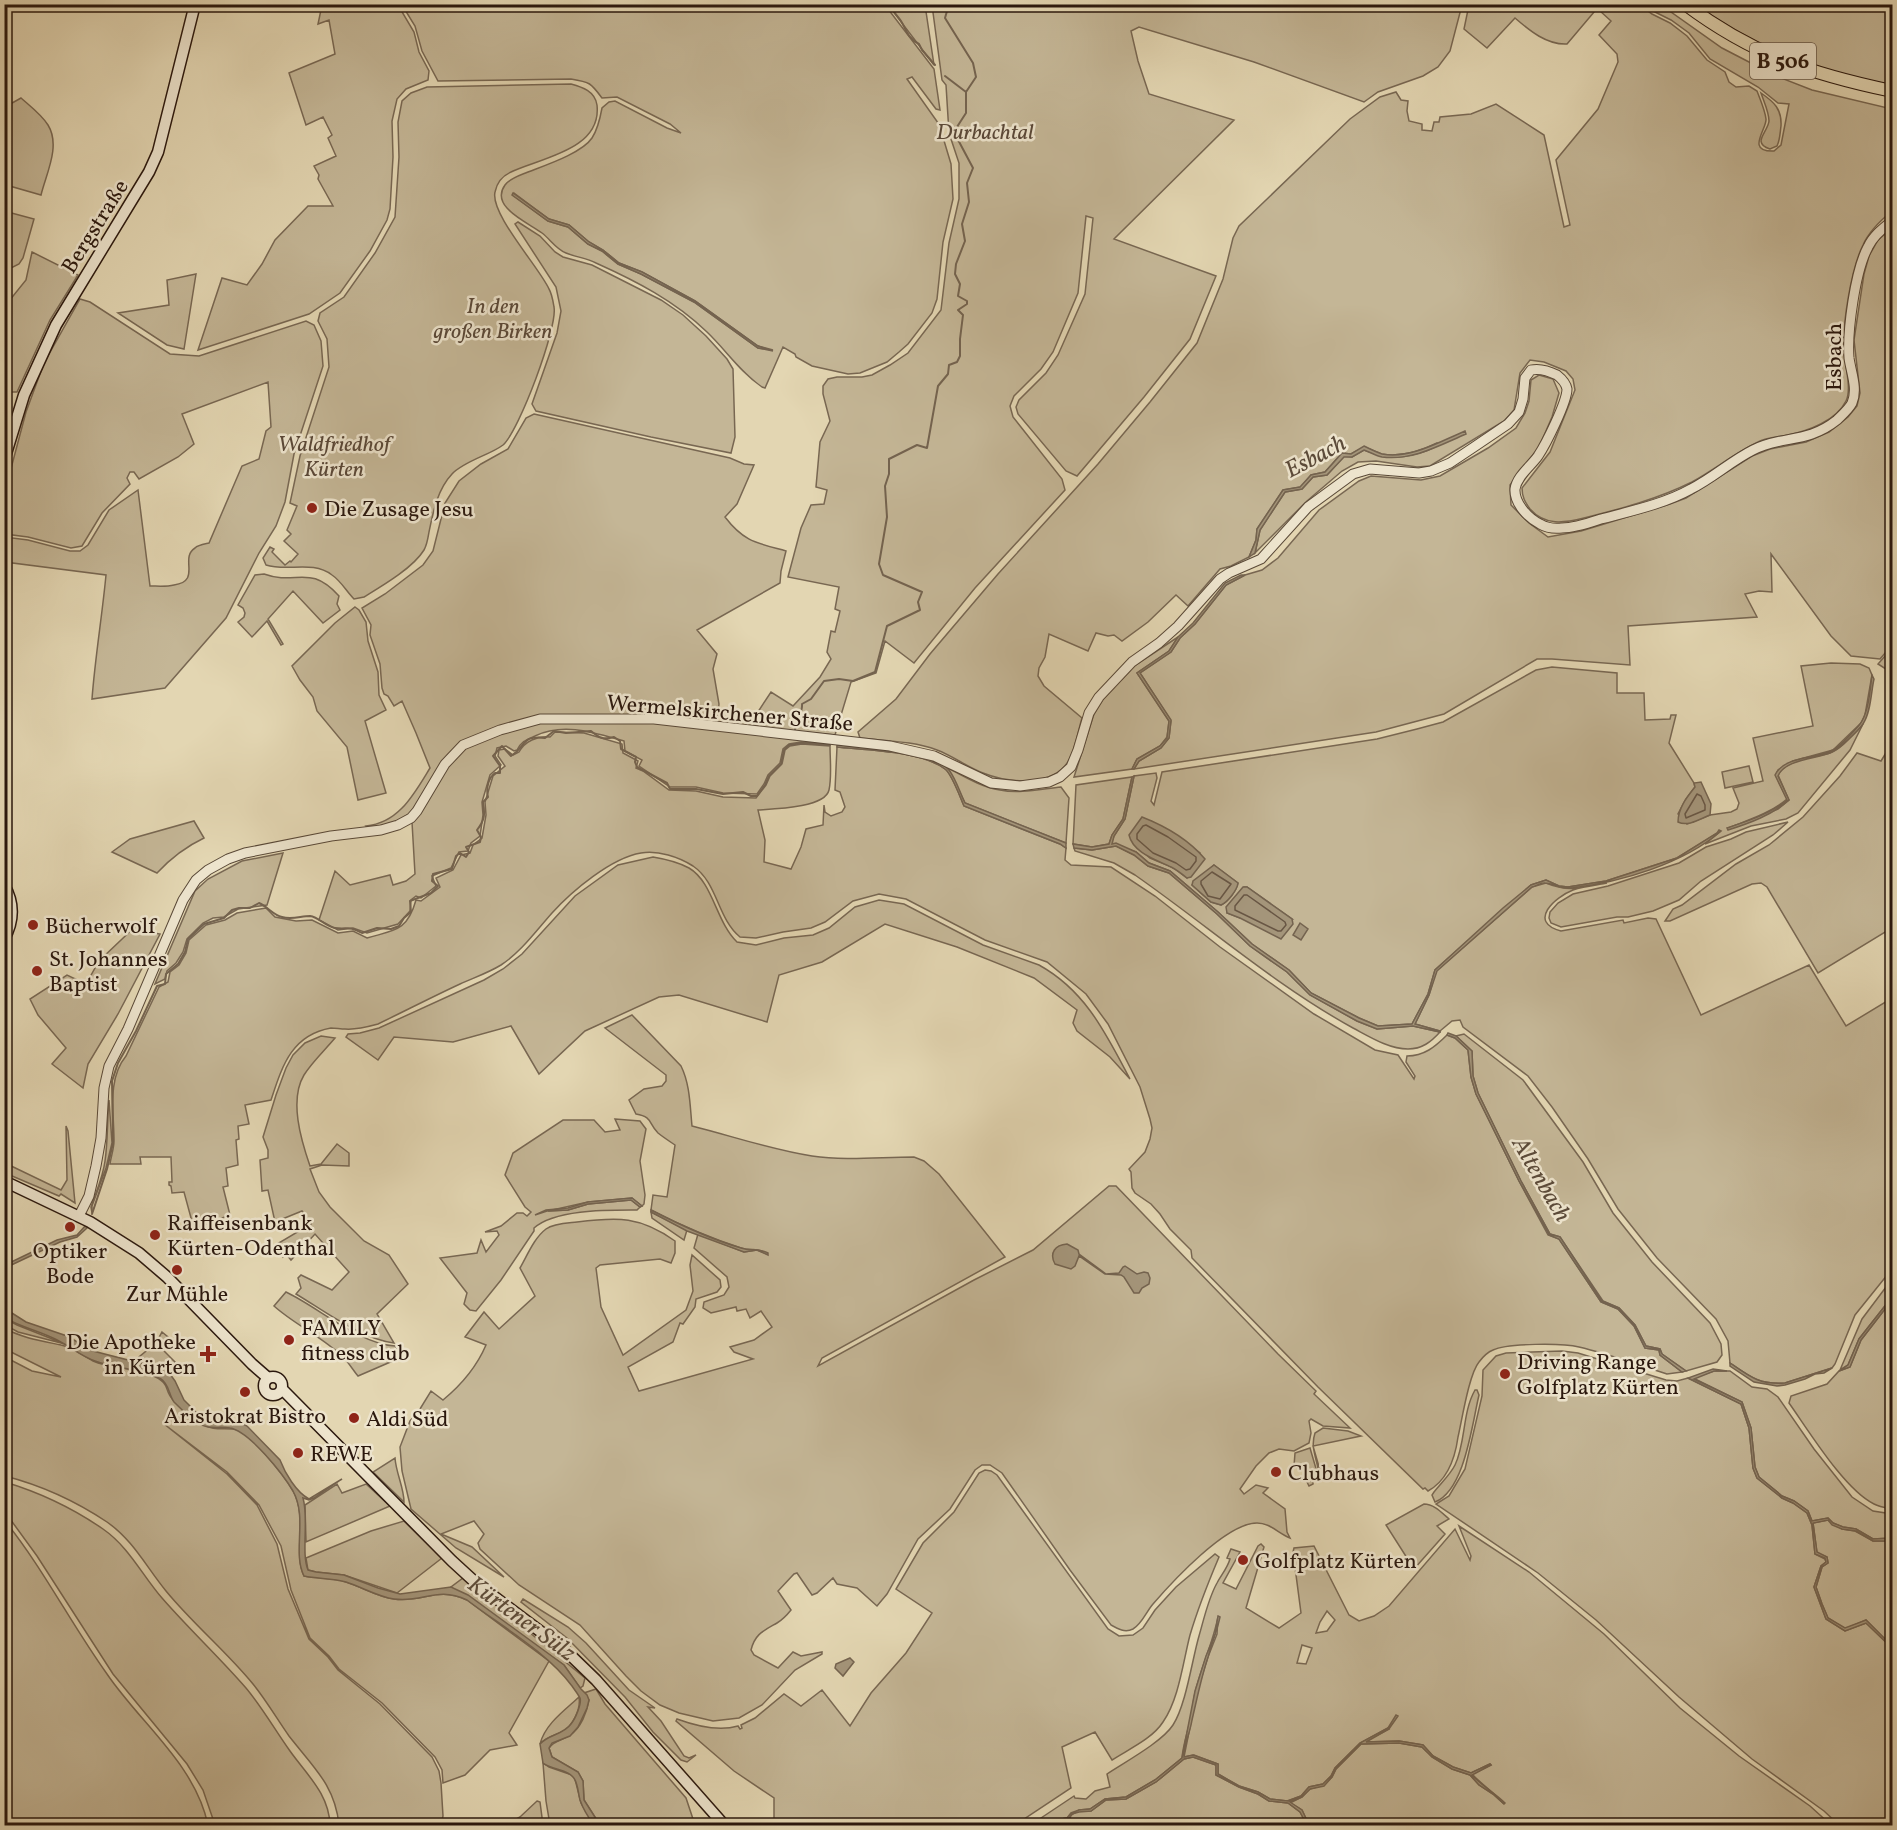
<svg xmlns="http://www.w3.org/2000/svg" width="1897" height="1830" viewBox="0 0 1897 1830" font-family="Vollkorn,serif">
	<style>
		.green { fill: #c4b696; stroke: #786752; stroke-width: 1.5; fill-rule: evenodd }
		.water { fill: #a4957a; stroke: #74634f; stroke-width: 1.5 }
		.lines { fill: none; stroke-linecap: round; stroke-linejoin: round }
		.shore { stroke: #685644; stroke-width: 1.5 }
		.stream { stroke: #74634f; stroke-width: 2 }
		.tertiary-casing { stroke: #594837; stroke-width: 11 }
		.secondary-casing { stroke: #2b180e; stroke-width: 13 }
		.primary-casing { stroke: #2b180e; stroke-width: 14 }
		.tertiary { stroke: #ede4cd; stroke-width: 9 }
		.secondary { stroke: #ede4cd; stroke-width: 10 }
		.primary { stroke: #e3d6b2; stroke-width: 12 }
		.poi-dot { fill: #8f2418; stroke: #ede4cd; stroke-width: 2 }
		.labels { text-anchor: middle; stroke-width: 5; stroke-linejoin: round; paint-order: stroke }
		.shield { fill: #ede4cd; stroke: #655547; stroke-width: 1.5 }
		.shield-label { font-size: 21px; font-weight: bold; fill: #2b180e }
		.park-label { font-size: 22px; font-style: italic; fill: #594737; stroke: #ede4cd }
		.street-label { font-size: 22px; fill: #2b180e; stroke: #ede4cd }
		.poi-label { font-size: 22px; fill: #2b180e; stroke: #ede4cd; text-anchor: start }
		.water-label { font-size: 24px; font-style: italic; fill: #5b4a39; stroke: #ede4cd }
	</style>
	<rect width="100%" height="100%" fill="#e3d6b2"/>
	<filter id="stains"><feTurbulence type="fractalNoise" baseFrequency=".00333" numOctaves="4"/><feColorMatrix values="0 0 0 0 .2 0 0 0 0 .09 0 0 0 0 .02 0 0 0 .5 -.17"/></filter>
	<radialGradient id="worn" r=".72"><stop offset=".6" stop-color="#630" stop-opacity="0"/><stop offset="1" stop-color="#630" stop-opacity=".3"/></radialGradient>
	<path class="green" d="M322 5H398L414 32 419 52 429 71 428 80 406 89 397 99 392 121 393 157 390 209 387 220 370 251 340 293 309 314 198 350 222 278 247 285 262 264 275 240 308 206H333L318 179 319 175 314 166 336 156 328 138 332 135 323 117 306 125 289 73 335 54 329 20 318 24Z
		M402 5H885L934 69 940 110 936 109 912 77 907 79 941 127 942 134 951 164 953 199 943 242 937 299 932 313 908 344 899 352 887 362 860 373 848 374 812 366 796 357 795 354 783 347 765 388 762 387C740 372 726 350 707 332 675 301 636 281 596 263 587 258 575 257 566 253 556 249 550 239 542 233 529 223 489 207 505 185 510 178 521 175 528 172 546 165 582 153 592 138 598 129 600 119 602 108L609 102 615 101 667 128 681 133 670 124 617 97 602 98C591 83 590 82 571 79L438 81 422 51 415 26ZM514 193 549 219 569 225 589 242 603 250 619 263 642 272 695 301 758 346 773 350 758 348 694 302 641 274 618 264 602 251 588 244 568 227 548 221 513 195Z
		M887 5H925L934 65 889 6Z
		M932 5H1462L1450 51 1438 67 1423 76 1378 92 1364 102 1254 62 1139 27 1131 31 1138 61 1149 94 1234 120 1114 239 1216 276 1190 339 1144 397 1077 476 1066 471 1018 414 1016 407 1019 400 1046 373 1058 355 1085 294 1093 218 1086 216 1078 293 1053 352 1041 369 1014 396 1010 406 1013 417 1062 479 1065 490 975 588 914 663 885 641 876 673 851 682 835 735 755 727 752 721 771 692 793 706 820 677 831 659 827 652 831 631 835 632 840 611 835 609 839 587 788 577 801 528 811 505 824 504 827 490 816 487 820 442 830 421 823 394V386L828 379 837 377H862L872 375 890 365 908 353 941 310 949 243 959 199V163L949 133 946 85 942 80Z
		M1469 5V4L1600 5 1567 44C1547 45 1530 31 1515 18L1487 48 1464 29Z
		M1604 5H1640L1652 14 1670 23 1687 36 1707 60 1725 72 1729 82 1736 87 1749 86 1757 91C1760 99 1765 110 1766 119 1767 129 1745 152 1774 151L1781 145 1789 104 1778 103 1758 87 1710 59 1689 33 1671 20 1653 11 1644 5H1661L1722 48 1776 76 1812 90 1892 109V211C1881 220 1869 231 1863 245 1851 269 1842 326 1844 352 1845 365 1852 390 1846 401 1836 421 1808 431 1788 435 1779 437 1766 437 1758 442 1735 453 1714 470 1692 482 1658 499 1620 509 1584 518 1564 523 1545 526 1530 509 1525 502 1522 497 1522 488L1550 452 1575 390 1573 379 1566 371 1544 362 1530 360 1520 373 1514 410 1504 421 1430 466 1417 467 1376 461 1358 462 1342 471 1307 501 1255 553 1260 530 1285 492 1302 489 1313 477 1327 475 1344 456 1352 457 1364 450C1392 461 1412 459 1439 445L1437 443C1421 451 1400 457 1382 454 1376 452 1370 449 1364 447L1351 454 1342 453 1325 472 1311 475 1301 487 1283 490 1257 529 1256 540 1249 557 1231 566 1220 569 1188 606 1176 595 1148 622 1122 641 1114 635 1108 636 1096 633 1088 651 1049 634 1045 657 1039 668 1038 676 1044 686 1082 718C1078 731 1076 746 1070 758 1056 788 1008 783 983 773 967 767 953 756 937 750 913 741 886 741 860 738L858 732 896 699 930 654 998 574 1098 464 1150 402 1197 343 1223 279 1233 238 1239 226 1350 119 1380 97 1396 92 1401 100 1408 101 1407 111 1409 121 1422 124V130L1432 131 1434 122H1439L1440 117 1471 114 1496 104 1544 135 1564 227 1570 225 1556 160 1598 109 1618 62 1617 54 1599 35 1611 21 1600 11Z
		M1696 5H1892V85C1817 71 1759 49 1696 5Z
		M571 84C582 87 595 91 597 105 602 150 540 158 511 172 502 176 497 182 495 192 490 214 539 267 549 289 552 294 553 301 554 307 558 327 519 431 503 445 490 455 464 461 452 474 437 490 433 513 429 532 428 538 427 545 424 550 413 568 382 586 364 597L354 599C346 591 341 581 332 575 312 560 288 572 266 565L263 558 270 547 274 549 272 552 285 565 290 561 291 562 298 554 284 541 291 534 287 530 297 506 290 503 300 456 329 367 327 339 318 321 320 313 344 297 375 253 395 217 399 157 398 122 402 101 411 93 427 87Z
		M1761 93C1774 102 1782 109 1781 126 1780 133 1780 140 1777 146L1770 149C1751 143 1768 132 1769 121 1769 112 1764 102 1761 93Z
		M21 98C30 106 42 115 48 125 61 146 46 174 41 195L6 185 5 187V107Z
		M4 211 34 219 23 258 19 264 5 271Z
		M518 222 540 236 555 252 563 257 592 265 661 300 683 315 706 336 727 359 733 369 735 437 731 453 651 437 536 411 532 404 557 333 561 311 556 287 515 224Z
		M1892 228V645L1880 659 1851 656 1831 636 1771 554 1772 592 1759 591 1745 594 1757 617 1628 626 1630 665 1552 659H1537L1444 714 1376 732 1134 769 1139 761 1161 748 1169 738 1171 721 1140 673 1171 652 1180 638 1195 624 1226 585 1245 575 1262 570 1278 558 1319 510 1359 481 1371 476 1421 480 1440 476 1488 448 1516 428 1525 413 1529 401 1531 380 1539 375 1553 379 1559 393 1552 417 1539 447 1510 485 1511 505 1529 523 1548 537 1581 531 1670 504 1686 498 1752 456 1770 449 1806 442 1829 432 1848 417 1857 406 1860 393 1854 340 1864 274 1869 256 1878 240Z
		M32 252 78 275 50 320 17 392H5V306L26 280Z
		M196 274 184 349 167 345 118 313 169 305 167 280Z
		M80 299 90 302 170 354 199 356 306 321 314 325 321 341 323 366 294 454 285 502 276 526 259 553 226 618 165 688 92 699C95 658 102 617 106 575L5 562V537L28 540 70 551H80L88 545 109 510 138 490 150 586C157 586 166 587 174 585 202 581 179 558 195 548 198 545 205 544 209 543L242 466 259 459 266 431 271 427 268 382 182 414 194 444 178 457 139 479 134 472H130L127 478 130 484 102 513 82 546 71 548 28 537 5 534V491L26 412 44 363Z
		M534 414 730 458 744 464 754 465 737 504 725 517C744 542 757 543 786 551L781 571 780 583 697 630 717 654 713 669 719 704 717 722 558 715 456 747 443 762 426 792 409 814 391 825 367 827 366 826C399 823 414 794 430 768L416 733 402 701 394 706 388 696 384 694 382 688 380 664 370 635 371 625 362 608 385 594 423 565 433 551 445 503 459 481 481 464 508 449 526 418Z
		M264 574C297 586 309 563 339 596L337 604 340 610 323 623 293 591 268 619 283 644 281 645 267 621 252 637 238 622 244 617 245 613 243 608 238 605 255 575Z
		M355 607 359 610 366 622 368 641 378 672 379 695 386 710 365 721 386 793 358 800 347 747 317 711 313 697 300 680 292 666 335 623Z
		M1178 637 1169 651 1137 673 1169 721 1167 737 1160 746 1137 759 1132 769 1074 777 1094 714 1103 699 1134 666Z
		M1892 648V673L1878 664Z
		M1831 663 1860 664 1869 668 1872 675 1865 715 1861 723 1833 750 1793 761 1778 770 1776 776 1787 799C1769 814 1748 820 1728 828V829L1778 809 1789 800 1778 775C1786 759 1814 758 1830 753 1842 749 1854 733 1863 724L1850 750 1798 813 1786 819 1751 826 1705 844 1721 831 1677 858 1606 881 1568 887 1559 886 1546 880 1531 885 1435 970 1428 994 1412 1024 1378 1026 1359 1018 1311 993 1289 970 1252 944 1218 912 1170 871 1149 863 1136 852 1111 844 1114 836 1125 819 1134 776 1156 773 1157 778 1151 801 1154 805 1162 772 1377 739 1417 729 1443 722 1536 670 1552 667 1617 673V693H1644L1645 720 1670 719 1671 715H1676L1669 743 1694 783 1695 787 1686 799 1678 814 1687 824 1710 815 1731 812 1737 809 1739 803 1733 788 1763 781 1753 738 1813 726 1801 666ZM1151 821 1171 832 1200 853 1187 878 1174 868 1150 858 1133 843ZM1214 865 1238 883C1237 890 1228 902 1221 905L1211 902 1192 885ZM1244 887H1247L1292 919 1240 918 1227 913Z
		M655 722 826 742 830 744 801 742 789 744 783 749 780 763 768 775 764 784 757 794 723 793 696 787H670L639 766 642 760 625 751 624 741C595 733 564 722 535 736 526 740 522 741 517 750L514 751 506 746 497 748 495 756 501 765 490 775 482 802 483 815 480 836 471 843 468 851 459 852 451 868 432 876 436 886 421 898 416 896 411 900 410 911 398 924 367 933 353 928 338 930 319 920 335 871 350 885 390 875 393 885 406 881 415 874 412 822 447 766 469 744 534 723Z
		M555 732 584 733 622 744 623 753 638 761 636 768 643 771 669 790 696 791 723 797 756 798 766 785 770 776 782 764 785 750 790 746 802 744 830 746C830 760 832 776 829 790 825 808 773 809 758 810L765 840 764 862 791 869 801 847 806 829 823 825 824 805 825 812 831 816 842 812 845 807 840 792 835 790 837 747C866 750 922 751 945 769 952 774 960 797 964 806L1060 844 1066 848 1065 860 1071 865 1111 867 1155 896 1220 947 1314 1014 1375 1050 1398 1055 1414 1079 1415 1076 1406 1062 1407 1056C1424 1056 1435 1047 1447 1035L1455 1038 1468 1050 1471 1077 1476 1094 1519 1181 1548 1235 1559 1239 1601 1302 1618 1309 1634 1326 1645 1348 1659 1350 1660 1355 1682 1372 1667 1374C1638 1365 1609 1354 1579 1347 1563 1343 1507 1343 1493 1350 1488 1352 1482 1358 1479 1362 1469 1374 1462 1420 1458 1437 1455 1459 1448 1480 1428 1491L1425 1488 1423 1489 1318 1387 1192 1258 1191 1250 1170 1229 1160 1214 1151 1204 1135 1193 1132 1188 1131 1172 1129 1169 1145 1152 1150 1139 1152 1128 1150 1119 1140 1087 1108 1024 1086 994 1047 962 985 940 906 899 879 894 853 901 825 922 811 928 783 932 756 938 740 937C717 918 718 883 693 866 679 857 658 850 641 853 611 858 572 891 552 913 536 931 521 952 501 965 488 973 473 978 460 984 432 997 405 1011 378 1024 367 1027 357 1030 345 1029 341 1029 335 1028 331 1028 291 1035 282 1067 271 1100L245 1105 249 1124 238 1126 239 1139 236 1140 238 1165 226 1168 228 1186 223 1187 230 1215 194 1229 184 1192 172 1193 171 1186 169 1185V1182H172L171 1157H140L141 1164H110C111 1157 114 1148 114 1141 114 1112 107 1079 126 1056L159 987 168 982 170 972 179 965 186 953 189 940 206 925 225 920 237 913 266 908 275 917 296 921 312 920 338 933 353 931 367 938C394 930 407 932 416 900L421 901 440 887 436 878 453 870 461 855 470 853 473 845 482 838 486 815 485 802 493 776 505 766 498 756 499 750 505 749 513 755 519 752C525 741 537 736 550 737Z
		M1892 743V926L1887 931 1818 973 1767 887 1761 883 1752 884 1670 921H1665L1673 909 1682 905 1736 864 1769 845 1803 817 1840 776 1857 753 1881 761Z
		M1749 766 1753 782 1725 788 1722 772Z
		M948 768C965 777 981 787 1000 790 1019 794 1041 789 1061 787L1069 798 1066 843 965 803Z
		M1132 777 1123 819 1112 835 1109 844 1092 847 1073 844 1076 785Z
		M194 821 204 838C185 847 171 858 157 873L112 852 130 839Z
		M1788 822 1773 835 1701 881 1679 900 1653 911 1628 917H1617L1561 927 1551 923 1549 918 1550 912 1558 903 1573 894 1608 886 1679 863 1706 847 1731 839 1746 832Z
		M1116 846 1134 855 1148 866 1169 873 1217 914 1250 946 1287 972 1310 995 1357 1021 1377 1029 1413 1026 1440 1032C1431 1042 1422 1049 1408 1049 1389 1049 1370 1037 1353 1028 1275 985 1208 926 1135 875L1114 863 1075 851 1074 848 1092 850Z
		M283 853 267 905 238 909 224 917 213 918 203 923 187 939 183 952 176 963 167 971 165 979 155 984 195 891 208 879 242 861Z
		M653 857C665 859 678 862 689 868 713 882 716 922 737 942L756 945 784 938 813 935 829 928 855 907 879 900 904 904 983 945 1039 965C1086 991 1106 1034 1130 1079L1110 1057 1077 1031 1073 1023 1077 1010 1034 978 957 947 885 924 822 962 779 975 767 1022 679 995 659 997 585 1031 539 1074 511 1026 453 1042 394 1037 378 1060 346 1037 348 1034 360 1033 379 1028 484 980 503 969 522 954 575 896 618 865Z
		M1546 883C1570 893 1582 887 1607 883 1596 885 1584 886 1573 890 1555 897 1527 922 1561 931L1623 920 1624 923 1648 918 1656 919 1701 1015 1809 965 1846 1026 1892 998V1269L1855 1315 1835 1364 1832 1368 1785 1383C1760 1385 1750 1377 1730 1363L1728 1341 1716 1319 1657 1258 1618 1209 1588 1159 1552 1107 1528 1076 1463 1027 1460 1020 1452 1021 1440 1031 1415 1024 1429 995 1436 971 1532 887Z
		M141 921 154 933 160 934 118 1014 88 1064 83 1088 52 1064 66 1048 38 1015 30 999 67 975 86 984 99 961Z
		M632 1015 681 1066C690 1084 690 1106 692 1126 732 1136 772 1150 812 1156 846 1161 880 1157 914 1157L924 1161 939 1174 1005 1257 822 1358 818 1366 974 1280 1033 1250 1109 1186H1116L1278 1354 1316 1391 1314 1394 1350 1428 1323 1426 1311 1419 1309 1421 1311 1433 1309 1443 1294 1451 1279 1449 1269 1453 1256 1466 1240 1489 1244 1494 1256 1485 1268 1488 1263 1493 1285 1509 1287 1532 1290 1538C1278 1533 1270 1523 1257 1523 1226 1523 1172 1582 1153 1604 1146 1612 1142 1624 1133 1629 1125 1633 1118 1629 1111 1625L1070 1570 1002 1473 990 1465H982L975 1470 950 1509 918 1539 887 1594 877 1606 857 1588 837 1584 833 1578 817 1593 812 1595 797 1573 794 1574 778 1591 791 1610C787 1615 782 1620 777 1623 763 1631 755 1634 751 1650L754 1655 778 1668 793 1652 801 1656 822 1652V1654L795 1670 762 1705 739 1718 713 1721 679 1713 660 1705 641 1691 626 1676 580 1625 519 1585 480 1549 478 1543 484 1534 474 1521 441 1534 472 1547 504 1577 456 1548 411 1509 402 1471 400 1447 410 1421 420 1409 431 1391 443 1400C460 1386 477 1366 486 1345L465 1337 484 1312 499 1329 535 1296 520 1268C527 1256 534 1238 546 1229 554 1223 568 1223 577 1222 618 1217 640 1216 675 1241V1253L671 1263 660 1259 600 1265 596 1268 601 1307 623 1355 686 1310 693 1291 690 1265 692 1255 720 1280 721 1287 717 1292 696 1299 695 1307 683 1324 680 1323 673 1342 628 1367 639 1391 753 1359 734 1352 730 1347 754 1340 772 1327 761 1311 750 1318 746 1309 737 1311 736 1307 711 1313 703 1308 704 1302 724 1295 729 1287 727 1277 694 1248 698 1234 744 1252 757 1250 767 1254C754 1246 753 1252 741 1248 710 1238 680 1225 651 1210L653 1195 667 1197 675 1145C669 1141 663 1137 658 1133 648 1123 653 1117 636 1114L629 1100 644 1089 662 1086 666 1081V1075L605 1028Z
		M1464 1034 1523 1080 1583 1162 1613 1213 1652 1262 1710 1323 1721 1344 1722 1355 1717 1362 1686 1371 1662 1354 1660 1349 1646 1346 1635 1325 1619 1308 1603 1301 1560 1237 1550 1234 1521 1181 1478 1093 1473 1076 1472 1051 1456 1036Z
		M321 1036 335 1038C325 1050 312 1062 304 1075 289 1100 301 1140 310 1166L321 1164 337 1144 349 1153V1166L322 1165 310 1169 319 1192 330 1207 364 1241 389 1255 408 1284 377 1314 394 1343C361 1339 323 1310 296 1294L301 1288 298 1278 301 1275 332 1290 349 1272 315 1234 291 1260 286 1254 283 1257 277 1244 311 1224 302 1211 275 1222 268 1190 262 1191 260 1160 268 1158V1150L263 1137 276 1095 286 1068 293 1055 305 1043Z
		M109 1100 112 1143 106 1168 92 1206V1213L91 1207C96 1192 103 1177 105 1161 108 1141 107 1121 109 1100Z
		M615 1119 640 1121 646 1129 640 1161 645 1195 644 1204 642 1206 632 1198 588 1202 548 1211 568 1210 588 1204 631 1200 640 1207 637 1210C609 1210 555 1209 534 1228V1231L501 1280 476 1311 470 1310 464 1304 467 1293 440 1258 477 1253 481 1240 486 1252 499 1235 497 1231 485 1232 501 1226 517 1213H523L527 1216 531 1212 525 1207 505 1175 513 1153 563 1120H594L605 1132 620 1130Z
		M66 1126 68 1131 75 1203 61 1194 59 1196 5 1173V1163L61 1190 67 1180Z
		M651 1212 687 1230 684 1240 652 1218Z
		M1892 1279V1297L1859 1339 1848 1365 1840 1370 1862 1319Z
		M286 1292C318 1307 359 1344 395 1346L400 1355 395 1360 358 1376C353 1370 349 1363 343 1357 323 1337 295 1325 274 1306Z
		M1892 1300V1509C1887 1508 1880 1507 1874 1504 1844 1489 1809 1431 1789 1403L1791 1396 1827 1384 1839 1371 1850 1367 1861 1340Z
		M4 1318 17 1325 65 1344 18 1332 5 1325Z
		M4 1328C22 1338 42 1341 61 1345 73 1347 83 1356 93 1361 111 1369 133 1367 151 1375 173 1384 162 1389 174 1401 180 1409 198 1421 207 1426 215 1431 228 1427 238 1430 252 1435 285 1477 293 1491 308 1518 293 1553 304 1576 318 1579 332 1577 346 1582 362 1587 378 1597 394 1599 424 1603 436 1586 467 1600L549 1661 509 1733 517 1745 490 1750 465 1775 443 1783 442 1770 435 1757 382 1703 339 1669 329 1656 310 1638 291 1590 281 1546 259 1505 227 1472 164 1424 227 1474 257 1505 277 1544 288 1589 309 1639 328 1657 338 1670 380 1704 432 1757 439 1771 441 1783 443 1816 441 1825H339C335 1785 313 1767 289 1736 277 1719 266 1700 253 1684 226 1651 193 1624 166 1591 147 1568 133 1540 107 1522 77 1502 40 1485 5 1476V1357L32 1371 61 1377 5 1349Z
		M162 1332 168 1337 161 1348 175 1362 167 1370 134 1361 156 1343Z
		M1562 1351 1578 1353 1666 1380 1677 1381 1688 1378 1741 1404 1749 1428 1753 1468 1757 1478 1782 1498 1793 1503 1807 1513 1812 1525 1815 1554 1825 1559 1826 1562 1821 1566 1814 1587 1826 1619 1845 1631 1866 1623 1892 1648V1825H1839L1824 1811 1752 1759 1679 1697 1596 1620 1538 1573 1436 1504 1449 1496 1465 1469 1482 1396 1483 1370 1496 1356 1506 1353Z
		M1714 1371H1730L1752 1387 1767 1389 1778 1397 1814 1449 1852 1497 1873 1511 1892 1514V1538L1873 1539 1856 1529 1843 1527 1833 1523 1828 1518 1812 1521 1808 1511 1794 1501 1782 1496 1759 1477 1755 1467 1751 1428 1742 1402 1693 1378Z
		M1475 1390H1477L1479 1395C1472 1424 1465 1490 1435 1502L1432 1495 1434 1492C1441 1483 1450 1475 1455 1465 1466 1442 1462 1413 1475 1390Z
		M1323 1428 1348 1431 1361 1436 1313 1446 1322 1477 1313 1480V1484L1309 1486 1307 1482 1317 1478 1319 1474C1317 1458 1310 1448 1315 1433Z
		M1310 1448 1317 1472 1315 1475 1307 1469H1300L1294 1466 1295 1453Z
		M395 1458C396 1473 404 1488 404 1502L373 1472Z
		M985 1470 991 1471 997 1475 1108 1629 1119 1636 1133 1635 1143 1628 1155 1610 1176 1587 1215 1554 1219 1557C1208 1583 1198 1608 1190 1635 1183 1662 1179 1699 1163 1722 1152 1739 1129 1749 1112 1760L1095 1732 1062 1747 1071 1788 1015 1825H774V1798L734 1771 676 1721 677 1719C696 1726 718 1732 738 1726L740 1729 742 1728 741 1725 755 1718 784 1694 801 1706 822 1690 850 1726 871 1693 906 1653 932 1613 896 1589 923 1543 954 1512 979 1473Z
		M5 1482C38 1492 74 1509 103 1529 129 1547 142 1575 162 1598 189 1629 219 1657 246 1688 262 1707 275 1730 290 1751 307 1775 329 1794 330 1825H215L203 1790 187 1764 113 1674 37 1556 5 1512Z
		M337 1484 342 1493 366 1484 390 1506 306 1542 305 1505Z
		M1424 1504C1434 1504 1442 1513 1449 1519L1437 1526 1445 1534 1414 1569 1386 1525Z
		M1828 1520 1842 1529 1855 1531 1873 1541H1892V1646L1866 1620 1845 1629 1828 1618 1822 1604 1816 1587 1822 1567 1828 1563 1827 1557 1817 1553 1813 1523Z
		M5 1521C43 1568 71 1624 107 1674 141 1724 195 1764 208 1825H5Z
		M404 1521 442 1558 397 1593 344 1575 316 1572 308 1570 306 1558 371 1531Z
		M1459 1526 1529 1572 1604 1634 1680 1708 1739 1756 1810 1806 1831 1825H1309L1302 1810 1290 1803 1302 1797 1310 1789 1324 1785 1332 1777 1336 1769 1361 1744 1399 1743 1422 1747 1432 1757 1452 1769 1470 1775 1479 1785 1493 1794 1504 1804C1494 1792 1482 1785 1472 1774L1491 1765 1490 1764 1471 1773 1453 1767 1433 1756 1423 1745 1399 1741 1364 1742 1389 1729 1388 1728 1360 1743 1335 1768 1331 1776 1323 1784 1309 1787 1301 1796 1287 1801 1270 1799 1258 1792 1239 1786 1218 1774V1764L1194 1755 1184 1757 1197 1692 1208 1657 1217 1634 1218 1617C1213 1643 1201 1667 1195 1693 1193 1702 1192 1712 1190 1721 1187 1734 1183 1745 1182 1758L1155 1780 1126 1797 1105 1799 1090 1809 1079 1810 1067 1818 1050 1821 1046 1825 1029 1826 1074 1796 1075 1798 1086 1799 1095 1791 1110 1787 1107 1774C1125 1762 1162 1742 1173 1725 1186 1705 1192 1660 1199 1636 1204 1619 1208 1599 1217 1583 1221 1575 1227 1569 1230 1559L1227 1558 1231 1549 1240 1552 1223 1583 1236 1589 1258 1546 1261 1544 1264 1547 1246 1608 1279 1628 1301 1613 1293 1552 1294 1548 1314 1546 1349 1615 1359 1621 1374 1616 1389 1606 1455 1529 1470 1560 1471 1556ZM1327 1611 1335 1620 1327 1631 1316 1633 1320 1622ZM1302 1645 1312 1648 1306 1664 1297 1663Z
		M463 1578 585 1678 583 1686 580 1688 564 1665 451 1587Z
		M523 1599 568 1627 586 1643 629 1690 655 1708 648 1707 661 1721 684 1756 689 1758 696 1755 687 1762 681 1760 653 1732 625 1697 567 1638 521 1602Z
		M596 1689 605 1704 686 1798 695 1825H600L584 1800 583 1781 578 1772 552 1757 549 1748C554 1740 562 1741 570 1735 581 1728 587 1712 589 1700L584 1693Z
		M579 1697C581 1709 573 1726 562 1732 554 1736 547 1736 540 1744 545 1724 565 1710 579 1697Z
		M1193 1757 1216 1765V1775L1239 1787 1258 1794 1269 1801 1288 1803 1300 1812 1307 1825 1048 1826 1051 1822 1068 1820 1072 1814 1079 1811H1091L1106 1800 1126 1799 1156 1782 1184 1759Z
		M543 1763 549 1767 572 1775 575 1779 581 1803 594 1825H550L546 1801Z
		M537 1801 540 1802 543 1825H505L520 1817Z"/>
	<path class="water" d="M513 193 549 219 569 225 589 242 603 250 619 263 642 272 695 301 758 346 773 351 758 348 694 302 641 274 618 264 602 251 588 244 568 227 548 221 512 195Z
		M1465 431 1466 434C1440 445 1412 461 1382 457 1376 456 1370 452 1364 450L1352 457H1344L1327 475 1313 477 1302 489 1285 492 1260 530 1255 553 1249 557 1256 540 1257 529 1283 490 1300 487 1311 475 1325 472 1342 453 1351 454 1364 446C1370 449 1376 452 1382 454 1411 459 1439 442 1465 431Z
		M1241 575H1245L1226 585 1195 624 1180 638 1171 652 1140 673 1171 720 1169 738 1161 748 1139 761 1134 769H1132L1137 759 1160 746 1167 738 1169 721 1137 673 1169 651 1178 637 1193 623 1225 583Z
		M1872 675 1874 679C1871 692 1871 712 1863 724 1859 730 1839 749 1832 752 1817 759 1785 759 1778 776L1789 800C1772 815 1750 823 1728 830L1727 828C1748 821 1770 814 1787 800L1775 775C1785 755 1816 760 1833 750 1840 746 1859 727 1862 721 1869 708 1870 690 1872 675Z
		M837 745C860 747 936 753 949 770 956 779 960 793 965 803L1066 843V848L1060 844 964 806C960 797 952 774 945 769 922 751 866 750 837 747Z
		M1134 776 1125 819 1114 836 1112 844 1116 843 1136 852 1149 863 1170 871 1218 912 1252 944 1289 970 1311 993 1359 1018 1378 1026 1412 1024 1428 994 1435 970 1503 908 1531 885 1546 880 1559 886 1568 887 1606 881 1677 858 1717 833 1719 830 1721 831C1683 864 1621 882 1572 888 1559 890 1555 883 1545 883 1542 882 1536 886 1532 887L1437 971 1429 995 1415 1024 1440 1031V1032L1413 1026 1377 1029 1357 1021 1310 995 1287 972 1250 946 1217 914 1169 873 1148 866 1134 855 1116 846 1092 850 1074 848 1073 844 1092 847 1109 844 1112 835 1123 819 1132 777Z
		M1701 782 1711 804 1710 815C1700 819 1688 827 1678 822 1678 808 1687 797 1695 787L1694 783Z
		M1142 817C1165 826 1189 840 1205 859L1191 877 1187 878C1182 874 1177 870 1171 867 1157 860 1133 853 1129 835Z
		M1214 865 1238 883C1237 890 1228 902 1221 905L1211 902 1192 885 1193 881Z
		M1243 887H1247L1292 919 1293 924 1281 939 1240 918 1227 913 1226 907Z
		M1300 923 1308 929 1301 940 1293 935Z
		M1448 1033 1456 1036 1472 1051 1473 1076 1478 1093 1521 1181 1550 1234 1560 1237 1602 1301 1619 1308 1635 1325 1646 1346 1660 1349 1662 1354 1686 1371 1682 1372 1660 1355 1659 1350 1645 1348 1634 1326 1618 1309 1601 1302 1559 1239 1549 1235 1519 1181 1476 1094 1471 1077 1468 1050 1455 1038 1447 1035Z
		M632 1198 642 1206 640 1207 631 1200 588 1204 568 1210 547 1211 535 1215 546 1210 568 1208 588 1202Z
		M651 1210C680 1225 710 1239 741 1248 752 1252 756 1247 768 1253V1255L757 1250 744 1252 687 1231 651 1212Z
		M85 1226 87 1228 77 1237 60 1242 5 1268V1265L57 1240 77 1235Z
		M1067 1244 1078 1250 1079 1254 1106 1274 1119 1273 1123 1267 1125 1266 1137 1274 1144 1272 1148 1273 1150 1278 1149 1284 1142 1288 1139 1293H1134L1124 1277 1121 1275 1105 1274 1079 1256 1075 1266 1071 1269 1055 1264C1049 1253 1055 1245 1067 1244Z
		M1892 1297V1300L1861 1340 1850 1367 1839 1371 1848 1365 1859 1339Z
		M4 1308 26 1322 67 1336 93 1351 167 1370 175 1381 184 1400 196 1412 208 1418 241 1423 247 1426 280 1460C285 1473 296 1492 309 1499L342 1479 314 1498 309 1500 303 1498C309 1518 301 1554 308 1570L316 1572 344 1575 378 1588 400 1594 451 1587 468 1595 564 1665 581 1689 587 1695 589 1700 587 1708 578 1727 570 1736 552 1743 549 1748 552 1757 578 1772 583 1781 584 1800 600 1825H594C588 1817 583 1809 580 1800 578 1793 578 1782 573 1777 567 1769 552 1770 543 1763L540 1744C549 1734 563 1735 571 1724 575 1719 582 1704 580 1698 578 1694 574 1689 572 1686 547 1652 501 1626 467 1600 436 1586 424 1603 394 1599 378 1597 362 1587 346 1582 332 1578 318 1579 304 1576 292 1552 308 1518 293 1491 283 1474 249 1431 230 1428 219 1426 208 1430 198 1423 190 1418 181 1409 174 1402 169 1395 169 1384 161 1379 140 1368 116 1369 95 1361 82 1357 71 1347 59 1341 41 1331 22 1328 5 1318Z
		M1730 1363C1750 1377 1760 1385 1785 1383L1832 1368 1824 1373 1815 1374 1805 1379 1785 1385 1777 1386 1754 1382 1730 1366Z
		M1713 1369 1727 1371H1714L1694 1379 1742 1402 1751 1428 1755 1467 1759 1477 1782 1496 1794 1501 1808 1511 1812 1521 1828 1518 1833 1523 1843 1527 1856 1529 1873 1539 1892 1538V1541H1873L1856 1531 1842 1529 1832 1525 1828 1520 1813 1523 1817 1552 1827 1557 1828 1563 1822 1567 1816 1587 1822 1604 1828 1618 1845 1628 1866 1620 1892 1646V1648L1866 1623 1845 1631 1826 1619 1814 1587 1821 1566 1826 1562 1825 1558 1815 1554 1812 1525 1807 1513 1793 1503 1782 1498 1757 1478 1753 1468 1749 1428 1741 1404 1688 1378Z
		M1218 1616 1220 1617C1217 1631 1212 1643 1208 1657 1201 1678 1197 1699 1192 1720 1190 1733 1184 1744 1184 1757L1193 1755 1218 1764V1774L1239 1786 1258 1792 1270 1799 1288 1801 1301 1796 1309 1787 1323 1784 1331 1776 1335 1768 1360 1743 1388 1728 1396 1715 1398 1716 1389 1729 1366 1742 1399 1741 1423 1745 1433 1756 1453 1767 1471 1773 1490 1764 1491 1765 1472 1775C1482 1786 1495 1793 1505 1803L1504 1804 1493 1794 1479 1785 1470 1775 1452 1769 1432 1757 1422 1747 1399 1743 1361 1744 1336 1769 1332 1777 1324 1786 1310 1789 1302 1797 1290 1802 1302 1810 1309 1825H1307L1300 1812 1288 1803 1269 1801 1258 1794 1239 1787 1216 1775V1765L1193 1757 1184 1759 1156 1782 1126 1799 1106 1800 1091 1811 1079 1812 1072 1814 1068 1820 1051 1822 1046 1825 1050 1821 1067 1818 1071 1813 1079 1810 1090 1809 1105 1799 1126 1797 1155 1780 1182 1758 1195 1691 1206 1656 1215 1634Z
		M850 1658 854 1662 843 1676 835 1668 836 1664Z"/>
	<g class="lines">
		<path class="shore" d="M1697 794 1701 796 1705 805V810L1686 818 1685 814Z
			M1146 825 1168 837 1196 857V861L1190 869 1186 870 1176 863 1153 853 1137 839V834L1143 826Z
			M1212 872 1231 884 1220 899 1208 896 1201 884V881Z
			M1247 895 1285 922 1286 925 1281 931H1278L1235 910V906L1244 895Z"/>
		<path class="stream" d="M889 4C892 11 897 15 901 21 906 29 908 39 919 44L922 50 935 65
			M949 4 945 18 973 63 976 77 966 92
			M795 730C796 721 803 712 802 704L811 699 824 681 839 679 853 681 875 672 887 626 920 610 918 602 922 592 883 575 879 564 887 517 885 486 889 474V459L917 445 927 448 938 386 948 374 949 365 957 362 960 356V339L963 315 958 310 967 304V301L958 296 960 284 955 274 956 264 965 241 962 224 969 202 967 183 973 168 956 136 955 130 966 113V92L945 76
			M92 1214 107 1169 113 1143 112 1081 118 1063 136 1031 157 986 165 984 166 974 178 964 185 952 188 939 204 924 224 918 232 910 239 908H250L259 903C268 907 273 915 282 917 292 920 301 916 310 916 319 917 326 927 335 928 348 930 348 925 362 933L377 928 391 929 399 926 404 918 411 912 410 901 431 893 438 886 432 881 433 874 452 869 456 856 460 853 466 857 469 852 466 847 480 842 481 837 477 830C485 820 485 814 483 802L488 797C486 789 488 778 495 773H500V766L493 756 502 746 511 756C527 746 521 735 545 738L554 731 566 733 591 731C599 738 604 740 614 737L620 741 621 749 636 757 635 762 637 767 667 783 670 789H696L723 794 743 792 751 796H757L765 785 769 776 781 764 784 750 789 745 802 743 830 745"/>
		<g class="tertiary-casing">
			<path id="tertiary" d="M79 1216 89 1196 96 1166 101 1138 104 1088 109 1066 128 1029 183 900 196 880 208 870 228 859 245 853 331 836 381 830 398 825 411 818 417 811 445 764 463 745 500 730 540 719H654L890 746 934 756 991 783 1020 786 1049 782 1060 777 1071 767 1078 750 1089 713 1099 697 1132 662 1159 643 1178 626 1220 579 1229 573 1261 559 1308 507 1353 474 1370 469 1419 473 1431 471 1450 463 1474 447 1508 424 1519 412 1523 399 1525 378 1531 370C1540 368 1549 371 1557 375 1562 379 1566 383 1567 389 1567 402 1546 444 1538 456 1531 466 1517 476 1515 489 1514 503 1528 518 1540 524 1547 528 1554 529 1562 528 1575 528 1589 523 1601 519 1631 511 1664 504 1691 489 1713 478 1731 461 1753 450 1782 435 1807 444 1837 420 1842 415 1849 409 1852 403 1858 389 1851 372 1849 358 1847 332 1855 271 1868 247 1873 236 1883 228 1892 221"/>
		</g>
		<g class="secondary-casing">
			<path id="secondary" d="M4 460 24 395 56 325 149 172 158 152 195 4
				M4 885C15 904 14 921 4 939
				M4 1181 90 1222 139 1253 167 1277 252 1364 268 1378
				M264 1386a9 9 0 1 1 18 0a9 9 0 1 1-18 0Z
				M282 1389 452 1561 476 1583 565 1650 596 1680 725 1826"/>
		</g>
		<g class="primary-casing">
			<path id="primary" d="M1685 4C1753 55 1811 74 1892 91"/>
		</g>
		<use href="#tertiary" class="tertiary"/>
		<use href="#secondary" class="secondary"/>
		<use href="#primary" class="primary"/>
	</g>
	<g class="poi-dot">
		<circle cx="312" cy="508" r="6"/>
		<circle cx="33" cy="925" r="6"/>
		<circle cx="37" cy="971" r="6"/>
		<circle cx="70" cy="1227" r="6"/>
		<circle cx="155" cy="1235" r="6"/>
		<circle cx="177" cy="1270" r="6"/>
		<circle cx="289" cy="1340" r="6"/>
		<path d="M205 1345h6v6h6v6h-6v6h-6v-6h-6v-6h6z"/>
		<circle cx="1505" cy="1374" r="6"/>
		<circle cx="245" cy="1392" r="6"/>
		<circle cx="354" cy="1418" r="6"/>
		<circle cx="298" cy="1453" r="6"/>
		<circle cx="1276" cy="1472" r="6"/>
		<circle cx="1243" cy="1560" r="6"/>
	</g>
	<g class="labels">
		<rect class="shield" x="1750" y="43" width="66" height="36" rx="4.5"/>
		<g class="shield-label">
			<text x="1783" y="68">B 506</text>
		</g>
		<g class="park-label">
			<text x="985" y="139">Durbachtal</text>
			<text x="493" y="313">In den<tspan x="493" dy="25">großen Birken</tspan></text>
			<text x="334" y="451">Waldfriedhof<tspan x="334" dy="25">Kürten</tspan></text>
		</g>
		<g class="street-label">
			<text transform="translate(94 226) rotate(-58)" y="8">Bergstraße</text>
			<text transform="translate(1833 357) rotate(-90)" y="8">Esbach</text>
			<text transform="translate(730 712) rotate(5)" y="8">Wermelskirchener Straße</text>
		</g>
		<g class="poi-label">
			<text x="324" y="516">Die Zusage Jesu</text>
			<text x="45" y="933">Bücherwolf</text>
			<text x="49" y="966">St. Johannes<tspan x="49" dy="25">Baptist</tspan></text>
			<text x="167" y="1230">Raiffeisenbank<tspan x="167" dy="25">Kürten-Odenthal</tspan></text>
			<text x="70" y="1258" text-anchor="middle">Optiker<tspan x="70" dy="25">Bode</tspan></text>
			<text x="177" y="1301" text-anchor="middle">Zur Mühle</text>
			<text x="301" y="1335">FAMILY<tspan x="301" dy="25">fitness club</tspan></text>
			<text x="196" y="1349" text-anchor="end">Die Apotheke<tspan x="196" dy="25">in Kürten</tspan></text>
			<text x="1517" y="1369">Driving Range<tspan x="1517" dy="25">Golfplatz Kürten</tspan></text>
			<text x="245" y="1423" text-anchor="middle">Aristokrat Bistro</text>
			<text x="366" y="1426">Aldi Süd</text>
			<text x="310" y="1461">REWE</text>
			<text x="1288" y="1480">Clubhaus</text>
			<text x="1255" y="1568">Golfplatz Kürten</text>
		</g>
		<g class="water-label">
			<text transform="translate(1315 456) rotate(-28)" y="8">Esbach</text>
			<text transform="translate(1542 1179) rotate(60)" y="8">Altenbach</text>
			<text transform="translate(522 1618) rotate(36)" y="8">Kürtener Sülz</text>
		</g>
	</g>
	<rect width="1897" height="1830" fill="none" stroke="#e3d6b2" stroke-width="24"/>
	<rect x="6" y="6" width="1885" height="1818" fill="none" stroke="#2b180e" stroke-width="3"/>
	<rect x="12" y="12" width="1873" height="1806" fill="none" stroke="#2b180e" stroke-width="1.5"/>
	<rect width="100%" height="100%" filter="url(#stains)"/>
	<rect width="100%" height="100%" fill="url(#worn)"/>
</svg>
